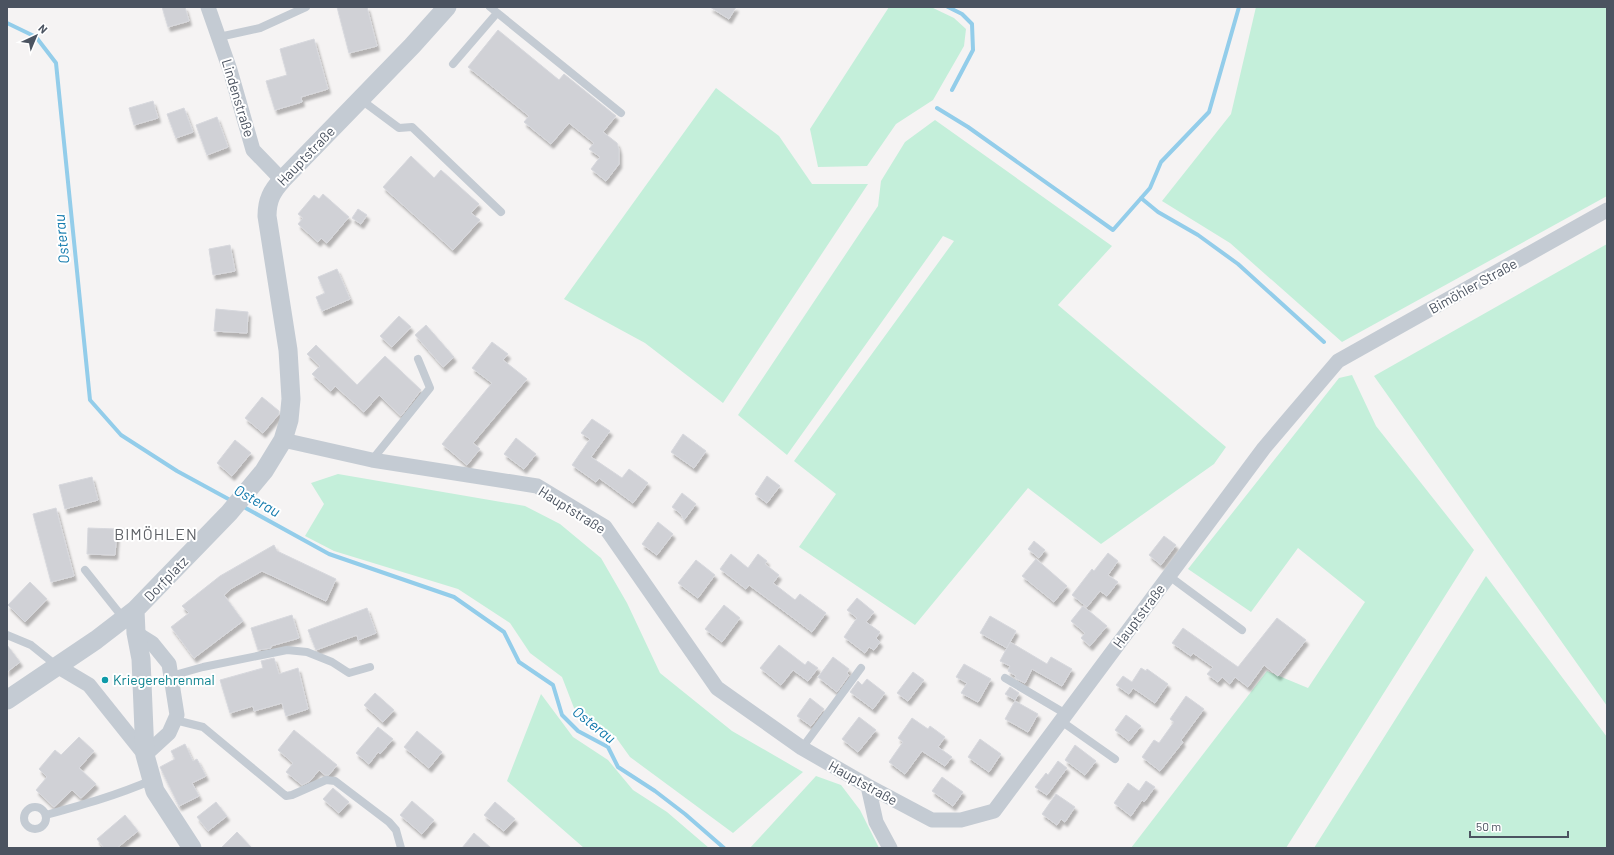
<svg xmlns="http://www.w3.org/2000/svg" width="1614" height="855" viewBox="0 0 1614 855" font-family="Barlow,sans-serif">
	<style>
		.green { fill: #c4efda }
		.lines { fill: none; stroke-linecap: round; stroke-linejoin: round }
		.stream { stroke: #93cdea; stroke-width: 4 }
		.building { fill: #d0d1d6; stroke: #d7d8dd; filter: url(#shadow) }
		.service { stroke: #c4cbd3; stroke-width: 8 }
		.minor { stroke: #c4cbd3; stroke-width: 15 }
		.tertiary { stroke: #c4cbd3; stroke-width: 19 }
		.culture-dot { fill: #0f9aa8; stroke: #fff; stroke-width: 1.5 }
		.labels { text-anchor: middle; stroke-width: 4; stroke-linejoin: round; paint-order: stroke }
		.street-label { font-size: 14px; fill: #4b5360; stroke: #fff }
		.culture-label { font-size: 14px; fill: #0d838f; stroke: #fff; text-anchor: start }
		.water-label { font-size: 15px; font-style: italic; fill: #1179ac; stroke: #fff }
		.quarter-label { font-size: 16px; letter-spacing: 1px; fill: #5f6267; stroke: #fff }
	</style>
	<defs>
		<filter id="shadow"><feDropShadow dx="2.5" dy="4.5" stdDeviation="1" flood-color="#0004"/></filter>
	</defs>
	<rect width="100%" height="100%" fill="#f5f3f3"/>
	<path class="green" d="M889 7H931L954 18 966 29 964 46 933 100 896 124 867 166 818 167 810 129Z
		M1256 7H1607V196L1342 342 1230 243 1162 201 1231 114Z
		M716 88 779 136 812 184H868L723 403 645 343 564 299Z
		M935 120 1112 246 1058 305 1226 447 1214 464 1101 544 1028 488 915 625 799 547 836 494 794 461 954 241 943 236 787 455 738 415 878 206 881 181 905 142Z
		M1607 244V706L1374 376Z
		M1352 375 1376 426 1474 550 1286 848H1131L1267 671 1308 688 1365 602 1298 548 1251 612 1188 569 1339 378Z
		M338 474 525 506 560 524 601 558 627 603 660 673 732 731 803 772 733 833 630 757 615 736 586 719 574 708 562 677 530 653 510 623 458 589 334 551 305 536 324 504 311 483Z
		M1486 576 1607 737V848H1314Z
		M541 694 573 737 608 760 633 790 667 812 709 848H584L507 781Z
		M816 776 841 785 860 810 879 848H750Z"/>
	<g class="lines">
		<path class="stream" d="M948 7 962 14 972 24 973 50 952 90
			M7 23 36 37 56 63 90 400 121 435 177 471 232 501
			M937 108 968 127 1113 230 1150 188 1161 162 1209 112 1239 7
			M1141 198 1158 212 1198 235 1238 264 1324 342
			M242 506 329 554 454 597 504 632 519 662 553 685 562 715 578 731 608 747 618 767 655 791 685 814 724 848"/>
	</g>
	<path class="building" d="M162 7H185L189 21 168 27Z
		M337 7H367L377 46 349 53Z
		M710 7H736L729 19Z
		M498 30 559 80 564 74 616 116 603 132 617 143 619 150V164L606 181 591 169 600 157 589 149 594 143 569 123 551 144 524 122 529 116 468 67Z
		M314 39 328 89 301 97 302 102 275 110 266 81 287 75 280 49Z
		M153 101 158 118 134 125 129 108Z
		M184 108 193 132 176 138 167 114Z
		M217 117 228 147 207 155 196 125Z
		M411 156 434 178 441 170 479 204 471 213 480 220 453 250 383 187Z
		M323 194 349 217 327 243 321 238 318 242 298 224 303 218 298 214 314 195 319 199Z
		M358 209 367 215 361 224 352 218Z
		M230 245 235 271 213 275 209 249Z
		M337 269 350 299 322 311 316 297 325 293 318 277Z
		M216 309 248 312 247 333 214 331Z
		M399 316 411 327 392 347 380 336Z
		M426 325 454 357 443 367 415 335Z
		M492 342 508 354 503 360 527 379 473 443 480 449 467 465 442 444 492 383 472 368Z
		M316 345 357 385 385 356 421 390 401 416 379 395 364 412 335 386 331 391 312 374 320 366 307 354Z
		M262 397 279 411V414L263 433 245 418Z
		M592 419 610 431 591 457 622 478 629 469 648 483 633 503 599 478 596 482 572 465 590 439 581 433Z
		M683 434 706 451 694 468 671 452Z
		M516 438 536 454 524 469 504 454Z
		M235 440 251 453 232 476 217 463Z
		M767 476 780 486 767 503 755 494Z
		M92 477 98 500 65 509 59 485Z
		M682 493 696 504 684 520 681 514 672 507Z
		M56 508 74 576 51 582 33 514Z
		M658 522 673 534 657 555 642 544Z
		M88 528 117 529 115 555 87 554Z
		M1164 536 1176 545 1161 565 1149 555Z
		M1034 541 1045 550 1039 558 1028 549Z
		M274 545 277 551 336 579 326 601 262 571 232 588 224 595 243 621 194 658 171 627 189 613 182 606 220 576Z
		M1108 553 1118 561 1108 575 1118 582 1107 596 1100 591 1087 607 1072 595 1092 569 1094 571Z
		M731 554 748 568 758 554 767 561 765 564 779 575 773 583 795 600 800 594 826 613 812 632 749 585 746 589 720 569Z
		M1036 559 1067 586 1054 602 1022 576Z
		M696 560 715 575 698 598 678 583Z
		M30 582 47 599 25 622 8 605Z
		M857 598 874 612 866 622 880 632 876 638 880 642 874 650 869 647 865 653 844 637 857 618 847 610Z
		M724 605 740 618 722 642 705 629Z
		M1083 606 1107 626 1090 646 1081 638 1085 633 1071 621Z
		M367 608 376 633 358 640 357 635 316 650 308 630Z
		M292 615 299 638 271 646V648L258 650 251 628Z
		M990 616 1016 631 1007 648 980 633Z
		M1277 618 1306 640 1278 676 1264 665 1248 687 1235 677 1230 684 1222 677 1218 682 1207 674 1213 667 1193 653 1191 656 1172 643 1183 628 1238 667Z
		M1010 642 1047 664 1051 657 1072 669 1062 686 1032 669 1025 683 1015 678 1016 676 1008 671 1010 666 1000 661Z
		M7 645 20 662 7 672Z
		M779 645 805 665 808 661 818 668 808 681 793 670 781 685 760 668Z
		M833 657 849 669 847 673 849 675 837 692 818 677Z
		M274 658 279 674 298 668 308 709 286 716 282 703 254 711 253 706 230 713 220 680 263 668 261 661Z
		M964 664 991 679 978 702 961 693 967 683 956 677Z
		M1141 668 1146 671 1147 669 1168 684 1155 703 1133 688 1129 694 1116 685 1123 676 1132 682Z
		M913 672 924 680 908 701 897 693Z
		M867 679 885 693 873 709 850 692 858 681 862 685Z
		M1010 687 1019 693 1015 700 1005 694Z
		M375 693 394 710 383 722 364 705Z
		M1186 696 1204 709 1181 740 1183 742 1160 771 1142 757 1154 740 1159 743 1174 722 1170 719Z
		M810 698 824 709 811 726 797 716Z
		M1015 701 1038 714 1028 732 1005 719Z
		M1126 715 1141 726 1129 741 1115 730Z
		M859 717 876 730 858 752 842 739Z
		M912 718 928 729 930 726 945 737 938 747 952 757 945 766 922 751 905 774 889 762 903 742 898 738Z
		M378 727 393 739 380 754 378 752 369 764 356 753Z
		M294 730 337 765 329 775H325L319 770 310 781 302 785 286 772 293 763 278 750Z
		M417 731 442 752 429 768 404 747Z
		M79 737 94 751 79 768 96 784 81 798 72 790 54 807 36 790 47 777 39 769 55 750 61 755Z
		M980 739 1001 754 989 772 968 757Z
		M185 744 193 761 197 759 206 776 192 783 199 796 179 806 160 767 175 759 171 751Z
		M1075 745 1096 761 1085 775 1065 760Z
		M1058 761 1067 768 1047 795 1035 787 1046 773 1048 775Z
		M942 777 963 792 953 806 932 791Z
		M1146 781 1155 787 1144 802 1142 800 1131 816 1114 803 1128 783 1139 791Z
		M333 788 349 802 339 813 323 799Z
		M1056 794 1075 807 1065 822 1061 819 1057 825 1042 814Z
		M412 801 434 820 422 834 400 815Z
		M216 802 227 816 208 831 197 817Z
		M495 802 515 819 504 831 484 815Z
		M125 815 138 831 117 848H104L97 839Z
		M237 832 252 848H221Z
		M474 833 491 848H462Z"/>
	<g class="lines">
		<path class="service" d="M490 7 621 113
			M219 37 260 28 306 7
			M453 64 497 13
			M360 99 399 128 412 127 501 212
			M372 460 430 388 418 359
			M85 570 124 619
			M1169 576 1242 630
			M7 635 31 645 57 666
			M171 676 203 667 287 650 307 652 332 662 349 673 370 667
			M1005 678 1066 714
			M175 720 203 727 286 796 292 795 326 780 335 781 389 822 396 830 401 848
			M1061 721 1115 759
			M802 748 861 668
			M24 818a11 11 0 1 1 22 0a11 11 0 1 1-22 0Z
			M46 815C82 805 118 795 152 780"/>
		<path class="minor" d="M208 7 230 70 253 150 282 180
			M283 440 372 460 537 486 605 527 717 688 802 748 868 786 932 820H961L994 811 1264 448 1338 361 1607 210
			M57 666 89 685 145 755 169 733 177 715 169 664 152 643 136 633
			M868 786 876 822 890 848"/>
		<path class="tertiary" d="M135 610 136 633 141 659 145 755 155 791 192 848
			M7 700 96 640 135 610 229 513 264 471 283 440 289 420 291 399 288 350 267 216C267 200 272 191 282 180L412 46 447 7"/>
	</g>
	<circle class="culture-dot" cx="105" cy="680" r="4"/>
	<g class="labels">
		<g class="street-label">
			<text transform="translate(238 98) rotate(73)" y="5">Lindenstraße</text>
			<text transform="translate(306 156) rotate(-46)" y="5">Hauptstraße</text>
			<text transform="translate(1473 286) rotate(-29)" y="5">Bimöhler Straße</text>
			<text transform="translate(572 510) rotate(32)" y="5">Hauptstraße</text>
			<text transform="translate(166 579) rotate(-46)" y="5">Dorfplatz</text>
			<text transform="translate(1139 616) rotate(-53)" y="5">Hauptstraße</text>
			<text transform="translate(863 783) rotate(29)" y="5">Hauptstraße</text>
		</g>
		<g class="culture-label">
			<text x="113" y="685">Kriegerehrenmal</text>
		</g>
		<g class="water-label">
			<text transform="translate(62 239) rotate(-96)" y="5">Osterau</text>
			<text transform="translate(257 501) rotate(29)" y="5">Osterau</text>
			<text transform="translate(594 725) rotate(38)" y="5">Osterau</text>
		</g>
		<g class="quarter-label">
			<text x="156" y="540">BIMÖHLEN</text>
		</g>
	</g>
	<rect width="1614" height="855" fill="none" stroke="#4b5360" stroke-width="16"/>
	<g transform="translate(36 36) rotate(44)" stroke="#ffffff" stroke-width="3" paint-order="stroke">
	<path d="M0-3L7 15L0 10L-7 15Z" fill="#4b5360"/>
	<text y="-6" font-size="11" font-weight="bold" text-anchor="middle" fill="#4b5360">N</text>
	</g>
	<path d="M1470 831v6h98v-6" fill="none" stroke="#4b5360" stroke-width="2"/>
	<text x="1476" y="831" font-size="12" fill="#4b5360" stroke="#ffffff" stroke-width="3" paint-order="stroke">50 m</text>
</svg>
